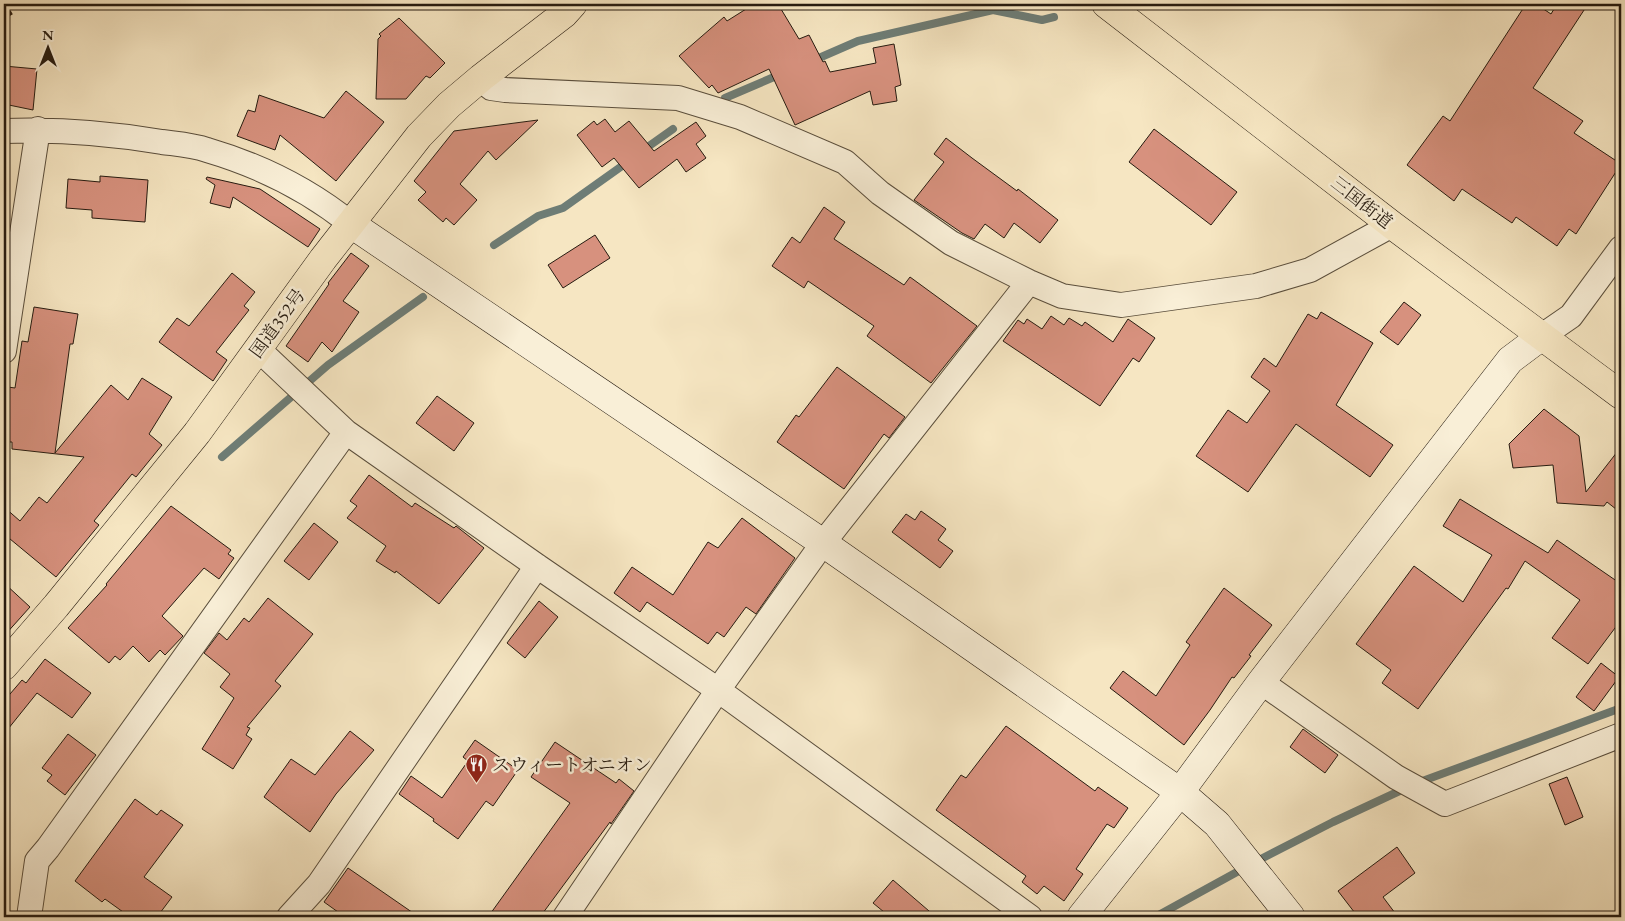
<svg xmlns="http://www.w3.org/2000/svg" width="1625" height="921" font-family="'EB Garamond','Noto Serif JP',serif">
  <rect width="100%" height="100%" fill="#f6e6c2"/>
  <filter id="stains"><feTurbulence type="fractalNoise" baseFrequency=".004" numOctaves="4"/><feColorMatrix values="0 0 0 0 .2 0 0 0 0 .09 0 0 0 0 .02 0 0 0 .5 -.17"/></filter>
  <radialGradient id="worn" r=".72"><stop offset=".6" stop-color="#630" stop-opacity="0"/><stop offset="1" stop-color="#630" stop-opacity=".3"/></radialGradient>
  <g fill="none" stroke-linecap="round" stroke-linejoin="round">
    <path stroke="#6e7d76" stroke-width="8" d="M812,61L858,41L993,10L1042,20L1054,17
      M725,98L781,74
      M642,151L673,129
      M494,245L538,216L563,208L629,161
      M222,457L328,365L423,297
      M1417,783L1621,708
      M1155,917L1257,861L1333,822L1406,788"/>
  </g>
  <path fill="#d7917e" stroke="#261b10" d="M754,4H778L799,39L809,35L823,62L825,61L830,72L876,63L873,48L894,44L901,85L895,87L897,101L873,105L870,91L795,125L769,69L718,93L712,85L709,88L679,56L724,17L727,21Z
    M1526,4H1536L1551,14L1557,4H1588L1533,88L1583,121L1574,133L1621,164L1576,234L1569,229L1557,246L1516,217L1512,223L1462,189L1454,201L1407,165L1443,116L1450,121Z
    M399,18L445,63L430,78L426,76L406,99H376L378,39L381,36L379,34Z
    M4,66L37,69L33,110L4,104Z
    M346,91L384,122L336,181L280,135L275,150L237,136L248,110L255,112L259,95L324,118Z
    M605,119L615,132L629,121L654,151L696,122L706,136L696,144L706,158L686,172L677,159L639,188L614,158L602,167L577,135L594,121L597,125Z
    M538,120L496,160L488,151L460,184L477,200L454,225L446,218L443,222L418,200L426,192L414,181L454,131Z
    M1154,129L1237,192L1211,225L1129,162Z
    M946,138L972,158L1017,191L1018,189L1058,220L1040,243L1014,223L1004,238L985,224L974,239L962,233L914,200L944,162L934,154Z
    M100,176L148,180L145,222L92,218V210L66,208L68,179L100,182Z
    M207,177L260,189L320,229L308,247L233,197L230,208L210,203L215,185L206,179Z
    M824,207L845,222L834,239L904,285L910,277L977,326L931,383L867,336L874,326L808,281L804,288L772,266L792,237L800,243Z
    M595,235L610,258L563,288L548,265Z
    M351,253L369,266L343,301L359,312L332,352L322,342L308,362L286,346L329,284L328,283Z
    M232,273L255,292L244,306L249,310L216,352L227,360L213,381L159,342L177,318L189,326Z
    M1404,302L1421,315L1398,345L1380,332Z
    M34,307L78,314L73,344H70L55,453L111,385L128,400L142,378L172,397L149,434L162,445L136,477L132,474L94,521L99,525L56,577L4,534V507L20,521L39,497L47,503L84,457L12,449V442H4L8,387L15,388L22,341L28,342Z
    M1321,312L1373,343L1336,405L1393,445L1370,477L1296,424L1248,492L1196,456L1228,410L1247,423L1270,391L1251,377L1264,358L1276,367L1308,314L1317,319Z
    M1051,316L1064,325L1069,318L1082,326L1085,322L1113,342L1128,319L1155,338L1139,362L1133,358L1100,406L1003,341L1018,320L1024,324L1027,319L1042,329Z
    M837,367L905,417L889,438L884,434L844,489L777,442L796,415L799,417Z
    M437,396L474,423L454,451L416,423Z
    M1544,409L1579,436L1586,492L1621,447V513L1607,502L1604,506L1557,503L1553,465L1513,468L1509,444Z
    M369,475L412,507L415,503L454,528L456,526L484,548L439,604L396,571L395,573L376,561L386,546L347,518L357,506L350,501Z
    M1460,499L1548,553L1557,540L1621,584V620L1588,664L1552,638L1580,600L1525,561L1508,589L1506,588L1418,709L1382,683L1391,670L1356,644L1414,566L1463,602L1492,555L1443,526Z
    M171,506L231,550L228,554L234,558L219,579L204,568L162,616L183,636L165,655L160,650L149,662L133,646L120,660L115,656L109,663L68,628L107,585L106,584Z
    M921,511L946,529L938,540L953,551L940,568L892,532L906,514L915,520Z
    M742,518L795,558L756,614L746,607L724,637L717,632L708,644L647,602L640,612L614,593L632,567L673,595L708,542L718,548Z
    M314,523L338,542L309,580L284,561Z
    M4,583L30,607L4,636Z
    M1224,588L1272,625L1249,655L1251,656L1234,678L1232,677L1210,710L1184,745L1110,688L1123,671L1156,696L1190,645L1186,642Z
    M268,598L313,634L275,681L281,686L247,727L250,728L246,735L252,739L233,769L202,749L234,698L220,687L230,674L204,653L219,633L227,640L244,618L249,622Z
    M539,601L558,617L525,658L507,643Z
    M45,659L91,693L72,718L37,693L4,734V701L22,680L26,683Z
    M1601,663L1619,677L1594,711L1576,697Z
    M1006,726L1095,791L1098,787L1128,808L1114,828L1107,824L1076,869L1083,874L1064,901L1044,886L1037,894L1022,882L1026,876L936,810L961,775L966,778Z
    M1303,729L1338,755L1325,773L1290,747Z
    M350,731L374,750L336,794L310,832L264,797L291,759L315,775Z
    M68,734L96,755L65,795L47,781L52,775L42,768Z
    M475,740L518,770L493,806L486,801L458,839L433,821L434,819L399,794L411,776L442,798L468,761L463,757Z
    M555,742L616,783L619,779L634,791L611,824L610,822L540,917H488L570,803L531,777Z
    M1567,777L1583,817L1565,825L1549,784Z
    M135,799L157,815L161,810L183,825L144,877L172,897L157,917H130L105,899L102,902L75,881Z
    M1397,847L1415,873L1383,897L1398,917H1358L1338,891Z
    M348,868L419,917H345L324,902Z
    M893,880L936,917H890L873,903Z"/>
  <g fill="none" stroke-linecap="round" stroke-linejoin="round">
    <defs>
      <path id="street" d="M481,78L491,88L505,90L678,98L740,117L845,162L880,193L951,243L1029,282L1062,296L1121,305L1256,286L1310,270L1392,225
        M4,131C57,129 109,133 162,142C177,144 193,145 207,150C258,165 309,190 351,224
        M1542,336L1571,316L1621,248
        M258,349L346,432L537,566L718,690L1030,917
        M4,351L38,129
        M1261,682L1396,777L1445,804L1621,735
        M29,917L37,861L48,848L346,432
        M289,917L319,884L537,566
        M565,917L718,690L823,543L1029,282"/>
      <path id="secondary" d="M351,224L823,543L1180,792L1217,824L1291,917
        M1081,917L1180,792L1261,682L1510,360L1542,336"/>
      <path id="highway" d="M1106,4L1392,225L1621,395
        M4,666L56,606L197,433L323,259L419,136L449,105L481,78L564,14L573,4"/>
    </defs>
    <use href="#street" stroke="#5a4e3c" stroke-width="26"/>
    <use href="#secondary" stroke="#261b10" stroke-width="29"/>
    <use href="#highway" stroke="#261b10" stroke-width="29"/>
    <use href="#street" stroke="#f9efd7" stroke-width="24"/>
    <use href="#secondary" stroke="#f9efd7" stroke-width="28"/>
    <use href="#highway" stroke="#f6e6c2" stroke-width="28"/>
    <path stroke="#261b10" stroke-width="4" stroke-dasharray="9 9" stroke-linecap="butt" d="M4,17L27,4"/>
  </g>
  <defs>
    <symbol id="restaurant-pin" viewBox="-11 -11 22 30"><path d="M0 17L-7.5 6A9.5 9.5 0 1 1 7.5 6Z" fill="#8f2418" stroke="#f9efd7"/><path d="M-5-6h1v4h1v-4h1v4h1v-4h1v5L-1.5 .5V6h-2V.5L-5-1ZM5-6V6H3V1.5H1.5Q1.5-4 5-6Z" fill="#fff"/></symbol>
  </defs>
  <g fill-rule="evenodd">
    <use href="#restaurant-pin" x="464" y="752" width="25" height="34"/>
  </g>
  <g text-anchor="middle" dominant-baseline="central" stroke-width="5" stroke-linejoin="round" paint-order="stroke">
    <g font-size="18" fill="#261b10" stroke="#f9efd7">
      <text transform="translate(1362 202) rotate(38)">三国街道</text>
      <text transform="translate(277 323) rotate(-54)">国道352号</text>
    </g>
    <g font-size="18" fill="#261b10" stroke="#f9efd7" text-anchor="start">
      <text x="492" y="764">スウィートオニオン</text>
    </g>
  </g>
  <rect width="1625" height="921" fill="none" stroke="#f6e6c2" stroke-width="20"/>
  <rect x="5" y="5" width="1615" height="911" fill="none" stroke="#261b10" stroke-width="2.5"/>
  <rect x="10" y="10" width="1605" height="901" fill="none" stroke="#261b10"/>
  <g transform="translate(48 48)" stroke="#f9efd7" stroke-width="4" paint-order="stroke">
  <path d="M0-4L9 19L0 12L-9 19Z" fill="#261b10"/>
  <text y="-8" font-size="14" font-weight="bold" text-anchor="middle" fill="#261b10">N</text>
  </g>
  <rect width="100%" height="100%" filter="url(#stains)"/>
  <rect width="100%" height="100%" fill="url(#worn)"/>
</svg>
